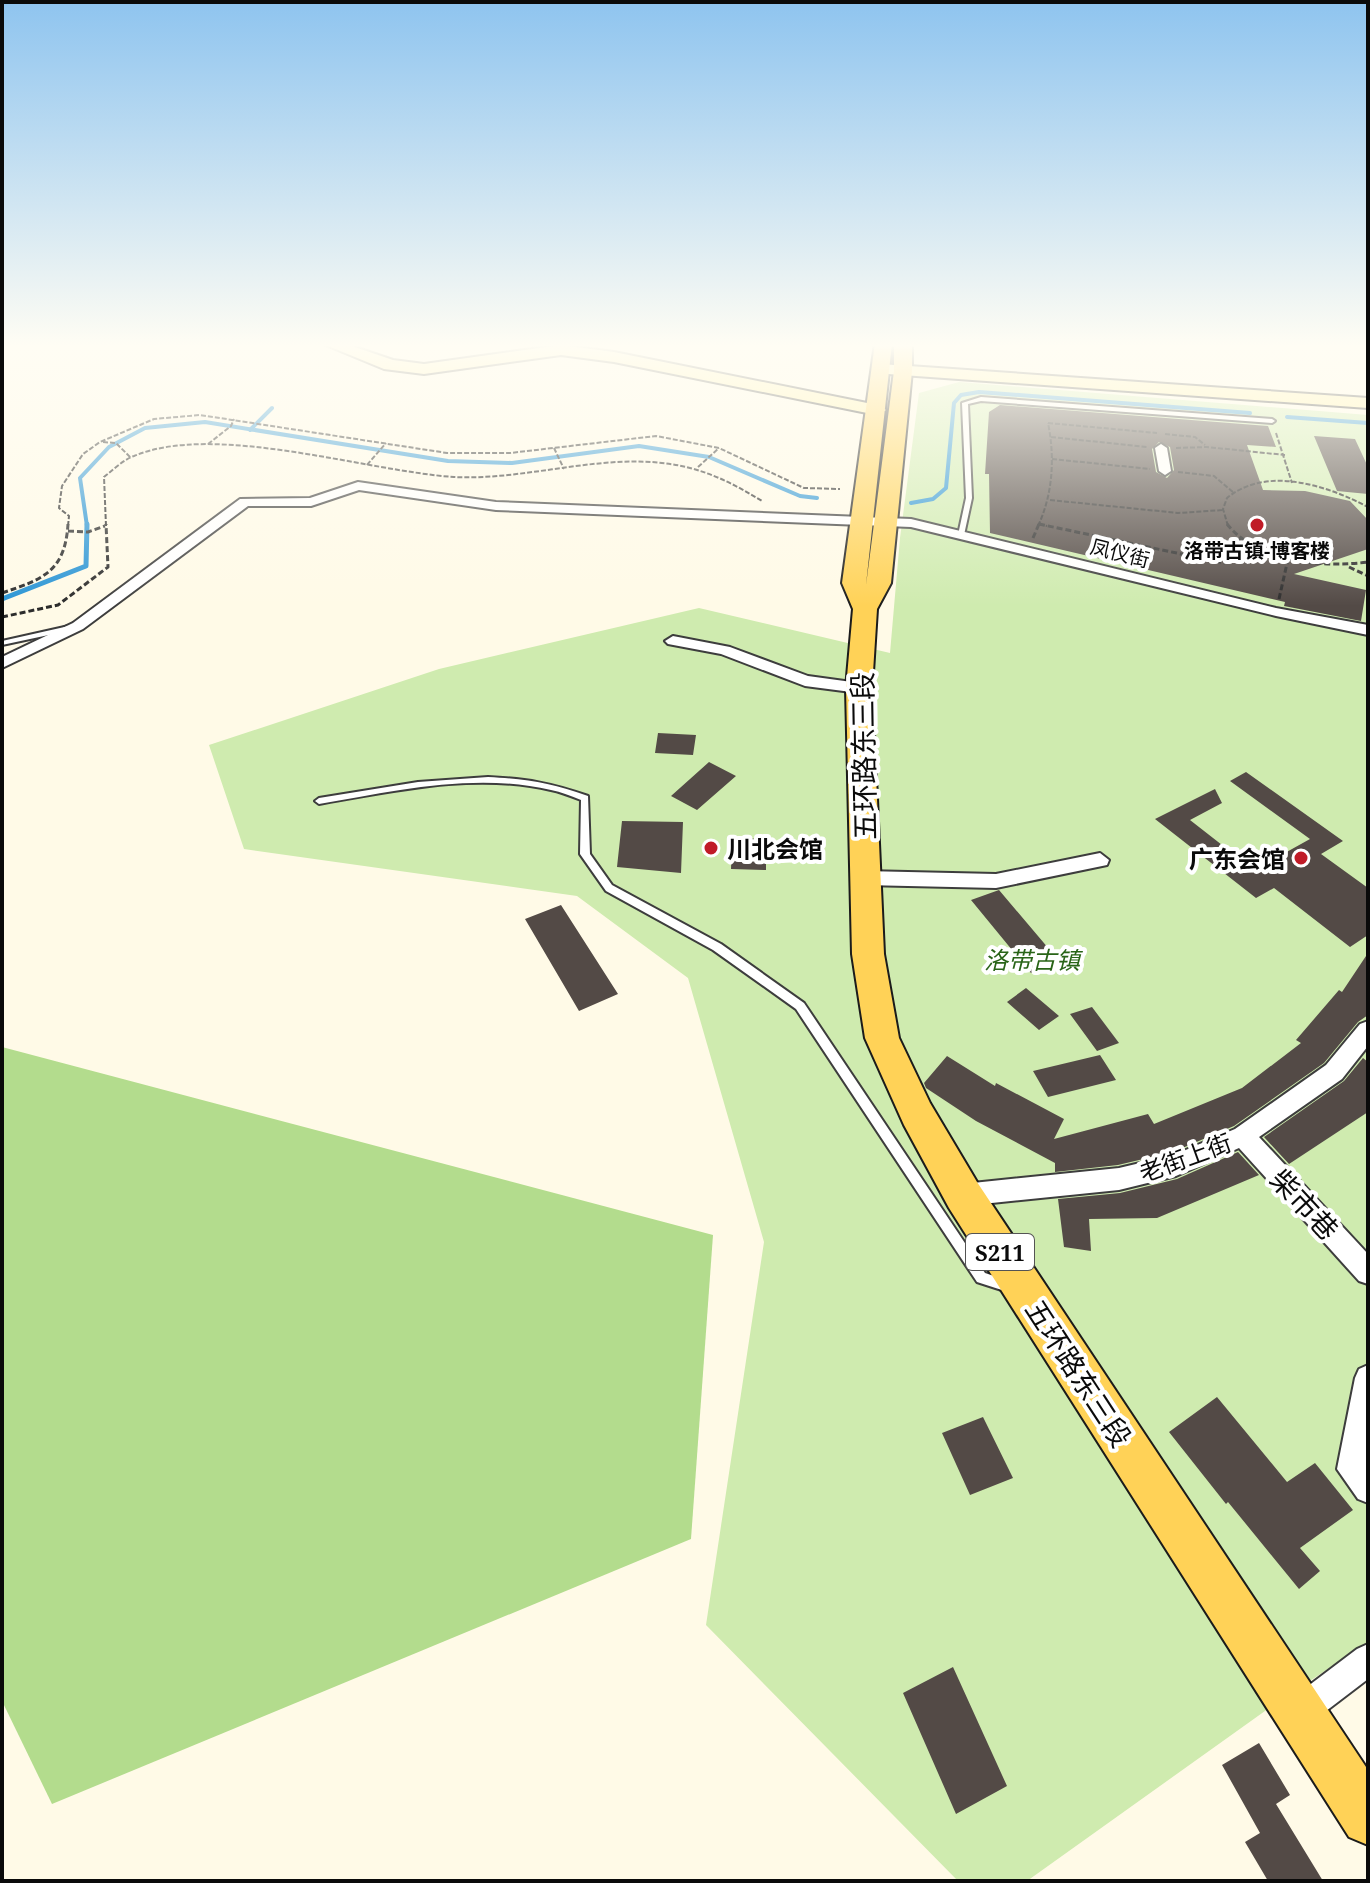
<svg xmlns="http://www.w3.org/2000/svg" width="1370" height="1883" font-family="'Noto Serif','Noto Sans SC',serif">
  <rect width="100%" height="100%" fill="#fffae7"/>
  <path fill="#cfebaf" d="M959,382L1368,415V1642L1265,1711L1027,1881H958L706,1625L764,1242L688,978L577,896L244,849L209,745L439,669L699,608L890,653L900,538L919,393Z"/>
  <path fill="#b3dc8d" d="M2,1047L713,1235L691,1539L52,1804L2,1701Z"/>
  <g fill="none" stroke-linecap="round" stroke-linejoin="round">
    <path stroke="#2b95d5" stroke-width="4" d="M1287,417L1368,423
      M250,430L272,408
      M911,503L933,499L946,488L954,403L961,395L979,392L1250,413
      M87,526L80,478L109,447L145,428L205,422L448,461L512,463L639,446L709,457L800,496L817,498"/>
    <path stroke="#2b95d5" stroke-width="5" d="M2,599L86,566L87,524"/>
  </g>
  <path fill="#534a46" fill-rule="evenodd" d="M1000,405L1268,426L1276,447L1247,445L1263,490L1305,491L1350,501L1368,520V549L1294,574L1366,590L1361,621L1284,606L1285,602L990,533L989,474H985L989,412ZM1159,442L1170,447L1174,470L1167,478L1156,472L1152,449Z
    M1314,436L1355,439L1368,467V494L1337,491Z
    M658,733L696,735L693,755L655,753Z
    M709,762L736,776L697,810L671,796Z
    M1246,772L1343,841L1321,854L1368,888V935L1350,947L1274,888L1256,898L1155,819L1215,789L1222,803L1190,820L1254,870L1310,839L1230,781Z
    M622,821L683,822L681,873L617,867Z
    M732,838L766,839V870L731,869Z
    M999,890L1060,962L1031,973L971,900Z
    M561,905L618,994L579,1011L525,919Z
    M1368,953V1015L1358,1022L1324,1063L1234,1126L1173,1152L1118,1165L1055,1172V1163L976,1121L926,1088L924,1083L947,1056L995,1086L996,1083L1064,1119L1054,1139L1148,1114L1154,1124L1242,1088L1301,1043L1296,1040L1339,990L1342,992Z
    M1026,988L1059,1016L1039,1030L1007,1002Z
    M1092,1007L1119,1043L1097,1051L1070,1014Z
    M1100,1055L1116,1080L1048,1097L1033,1071Z
    M1363,1058L1368,1062V1112L1289,1164L1264,1137L1344,1081Z
    M1238,1152L1259,1175L1157,1218L1089,1219L1091,1251L1064,1247L1058,1199L1120,1193L1177,1179Z
    M1217,1397L1287,1482L1315,1463L1353,1510L1300,1548L1320,1571L1299,1589L1228,1502L1226,1504L1169,1432Z
    M983,1417L1013,1478L970,1495L942,1433Z
    M953,1667L1007,1786L956,1814L903,1693Z
    M1259,1743L1290,1795L1276,1804L1323,1881H1268L1245,1842L1260,1833L1222,1765Z"/>
  <g fill="none" stroke-linecap="round" stroke-linejoin="round">
    <defs>
      <path id="lane" d="M981,397L1272,419L1275,421L1272,423L981,401L968,404L972,498L964,535L961,537L958,535L966,498L962,403Z
        M69,626L73,628L72,630L2,645V641Z
        M488,777C527,779 551,783 588,796L590,854L612,885L721,944L804,1003L985,1273L1012,1282L1014,1286L1012,1290L1008,1292L977,1282L796,1009L713,950L606,891L580,854L581,800C571,796 561,792 551,790C475,772 394,791 319,804L315,801L319,798L418,782Z"/>
      <path id="street" d="M1161,444L1167,448L1171,471L1165,475L1159,471L1155,448Z
        M358,482L496,502L911,519L1276,608L1368,625V635L1276,616L911,527L496,510L359,490L311,506H248L83,629L2,668V657L73,623L240,499L310,498Z
        M673,636L730,647L808,676L859,683L867,688L859,693L805,686L721,654L668,644L665,641Z
        M1100,853L1109,860L1107,865L996,888L864,885L854,878L864,871L996,874Z
        M1368,1021V1046L1342,1079L1259,1137L1368,1254V1284L1359,1281L1239,1148L1176,1176L1119,1190L963,1206L955,1203L951,1195L955,1187L963,1184L1119,1168L1174,1155L1235,1129L1326,1065L1360,1024Z
        M1368,1365V1503L1358,1499L1337,1469L1355,1378L1359,1369Z
        M1368,1644V1679L1309,1724L1298,1729L1287,1724L1282,1713L1287,1702L1357,1649Z"/>
      <path id="secondary" d="M321,343H343L393,360L424,364L561,345L614,352L877,405L886,410L877,415L614,362L561,355L424,374L384,369Z
        M880,364L1368,398V408L874,373L872,369L874,365Z"/>
      <path id="primary" d="M875,343H892L866,585L894,371V343H912V371L891,583L877,609L872,688L884,954L899,1038L930,1103L977,1182L1368,1770V1845L1349,1837L949,1208L904,1125L865,1038L852,954L846,688L853,609L842,583Z"/>
    </defs>
    <use href="#lane" stroke="#3d3d3d" stroke-width="4"/>
    <use href="#street" stroke="#3d3d3d" stroke-width="4"/>
    <use href="#secondary" stroke="#2c2c2c" stroke-width="4"/>
    <use href="#primary" stroke="#1b1b1b" stroke-width="4"/>
    <path stroke="#2c2c2c" stroke-width="2" stroke-dasharray="5 2" stroke-linecap="butt" d="M1048,423L1157,433
      M1276,433L1292,483
      M1165,434L1195,437L1205,445
      M1051,437L1147,447
      M103,442L116,443L131,458
      M208,444L231,426L234,419
      M554,448L564,469
      M1176,448L1207,447L1285,455
      M1052,459L1150,469
      M367,465L386,443
      M698,467L719,448
      M1178,472L1214,476L1234,493
      M1050,500L1178,513L1223,510
      M1039,524L1047,526
      M68,526L69,516L59,508L62,486L83,454L100,442L154,419L200,415L447,453H510L656,436L719,448L804,488L840,489
      M106,526L104,477C113,470 123,460 134,456C215,422 365,471 454,477C532,481 613,448 690,468C717,475 739,487 762,501
      M1038,526C1053,494 1055,457 1048,423
      M1228,526L1223,509L1227,498C1267,465 1328,486 1368,507"/>
    <path stroke="#2c2c2c" stroke-width="3" stroke-dasharray="6 3" stroke-linecap="butt" d="M1039,524L1224,563L1241,537
      M1227,524C1257,562 1323,568 1368,562
      M68,531L88,532L105,526
      M1033,538L1039,524
      M1349,567L1368,576
      M2,593C43,579 65,572 68,524
      M1279,599L1288,559
      M2,617L58,605L108,567L106,524"/>
    <use href="#lane" fill="#fff" fill-rule="evenodd"/>
    <use href="#street" fill="#fff" fill-rule="evenodd"/>
    <use href="#secondary" fill="#fff2a2" fill-rule="evenodd"/>
    <use href="#primary" fill="#ffd257" fill-rule="evenodd"/>
  </g>
  <linearGradient id="sky" x2="0" y2="1"><stop stop-color="#8ec4ef"/><stop offset="0.57" stop-color="#fffdf4"/><stop offset="1" stop-color="#fffdf4" stop-opacity="0"/></linearGradient>
  <rect width="1370" height="606" fill="url(#sky)"/>
  <g fill="#c01b27" stroke="#fff" stroke-width="3">
    <circle cx="1257" cy="525" r="8"/>
    <circle cx="711" cy="848" r="8"/>
    <circle cx="1301" cy="858" r="8"/>
  </g>
  <g text-anchor="middle" dominant-baseline="central" stroke-width="8" stroke-linejoin="round" paint-order="stroke">
    <g font-size="20" font-weight="bold" fill="#0a0a0a" stroke="#fff">
      <text x="1257" y="550">洛带古镇-博客楼</text>
    </g>
    <g font-size="20" fill="#0a0a0a" stroke="#fff">
      <text transform="translate(1120 553) rotate(14)">凤仪街</text>
    </g>
    <rect fill="#fff" stroke="#545454" stroke-width="2" x="966" y="1234" width="68" height="36" rx="6"/>
    <g font-size="22" font-weight="bold" fill="#0a0a0a">
      <text x="1000" y="1252">S211</text>
    </g>
    <g font-size="24" font-weight="bold" fill="#0a0a0a" stroke="#fff" text-anchor="start">
      <text x="727" y="848">川北会馆</text>
      <text x="1285" y="858" text-anchor="end">广东会馆</text>
    </g>
    <g font-size="24" font-style="italic" fill="#296418" stroke="#fff">
      <text x="1032" y="959">洛带古镇</text>
    </g>
    <g font-size="24" fill="#0a0a0a" stroke="#fff">
      <text transform="translate(1185 1157) rotate(-20)">老街上街</text>
    </g>
    <g font-size="28" fill="#0a0a0a" stroke="#fff">
      <text transform="translate(863 756) rotate(-91)">五环路东三段</text>
      <text transform="translate(1305 1204) rotate(47)">柴市巷</text>
      <text transform="translate(1079 1373) rotate(57)">五环路东三段</text>
    </g>
  </g>
  <rect width="1370" height="1883" fill="none" stroke="#0a0a0a" stroke-width="8"/>
</svg>
